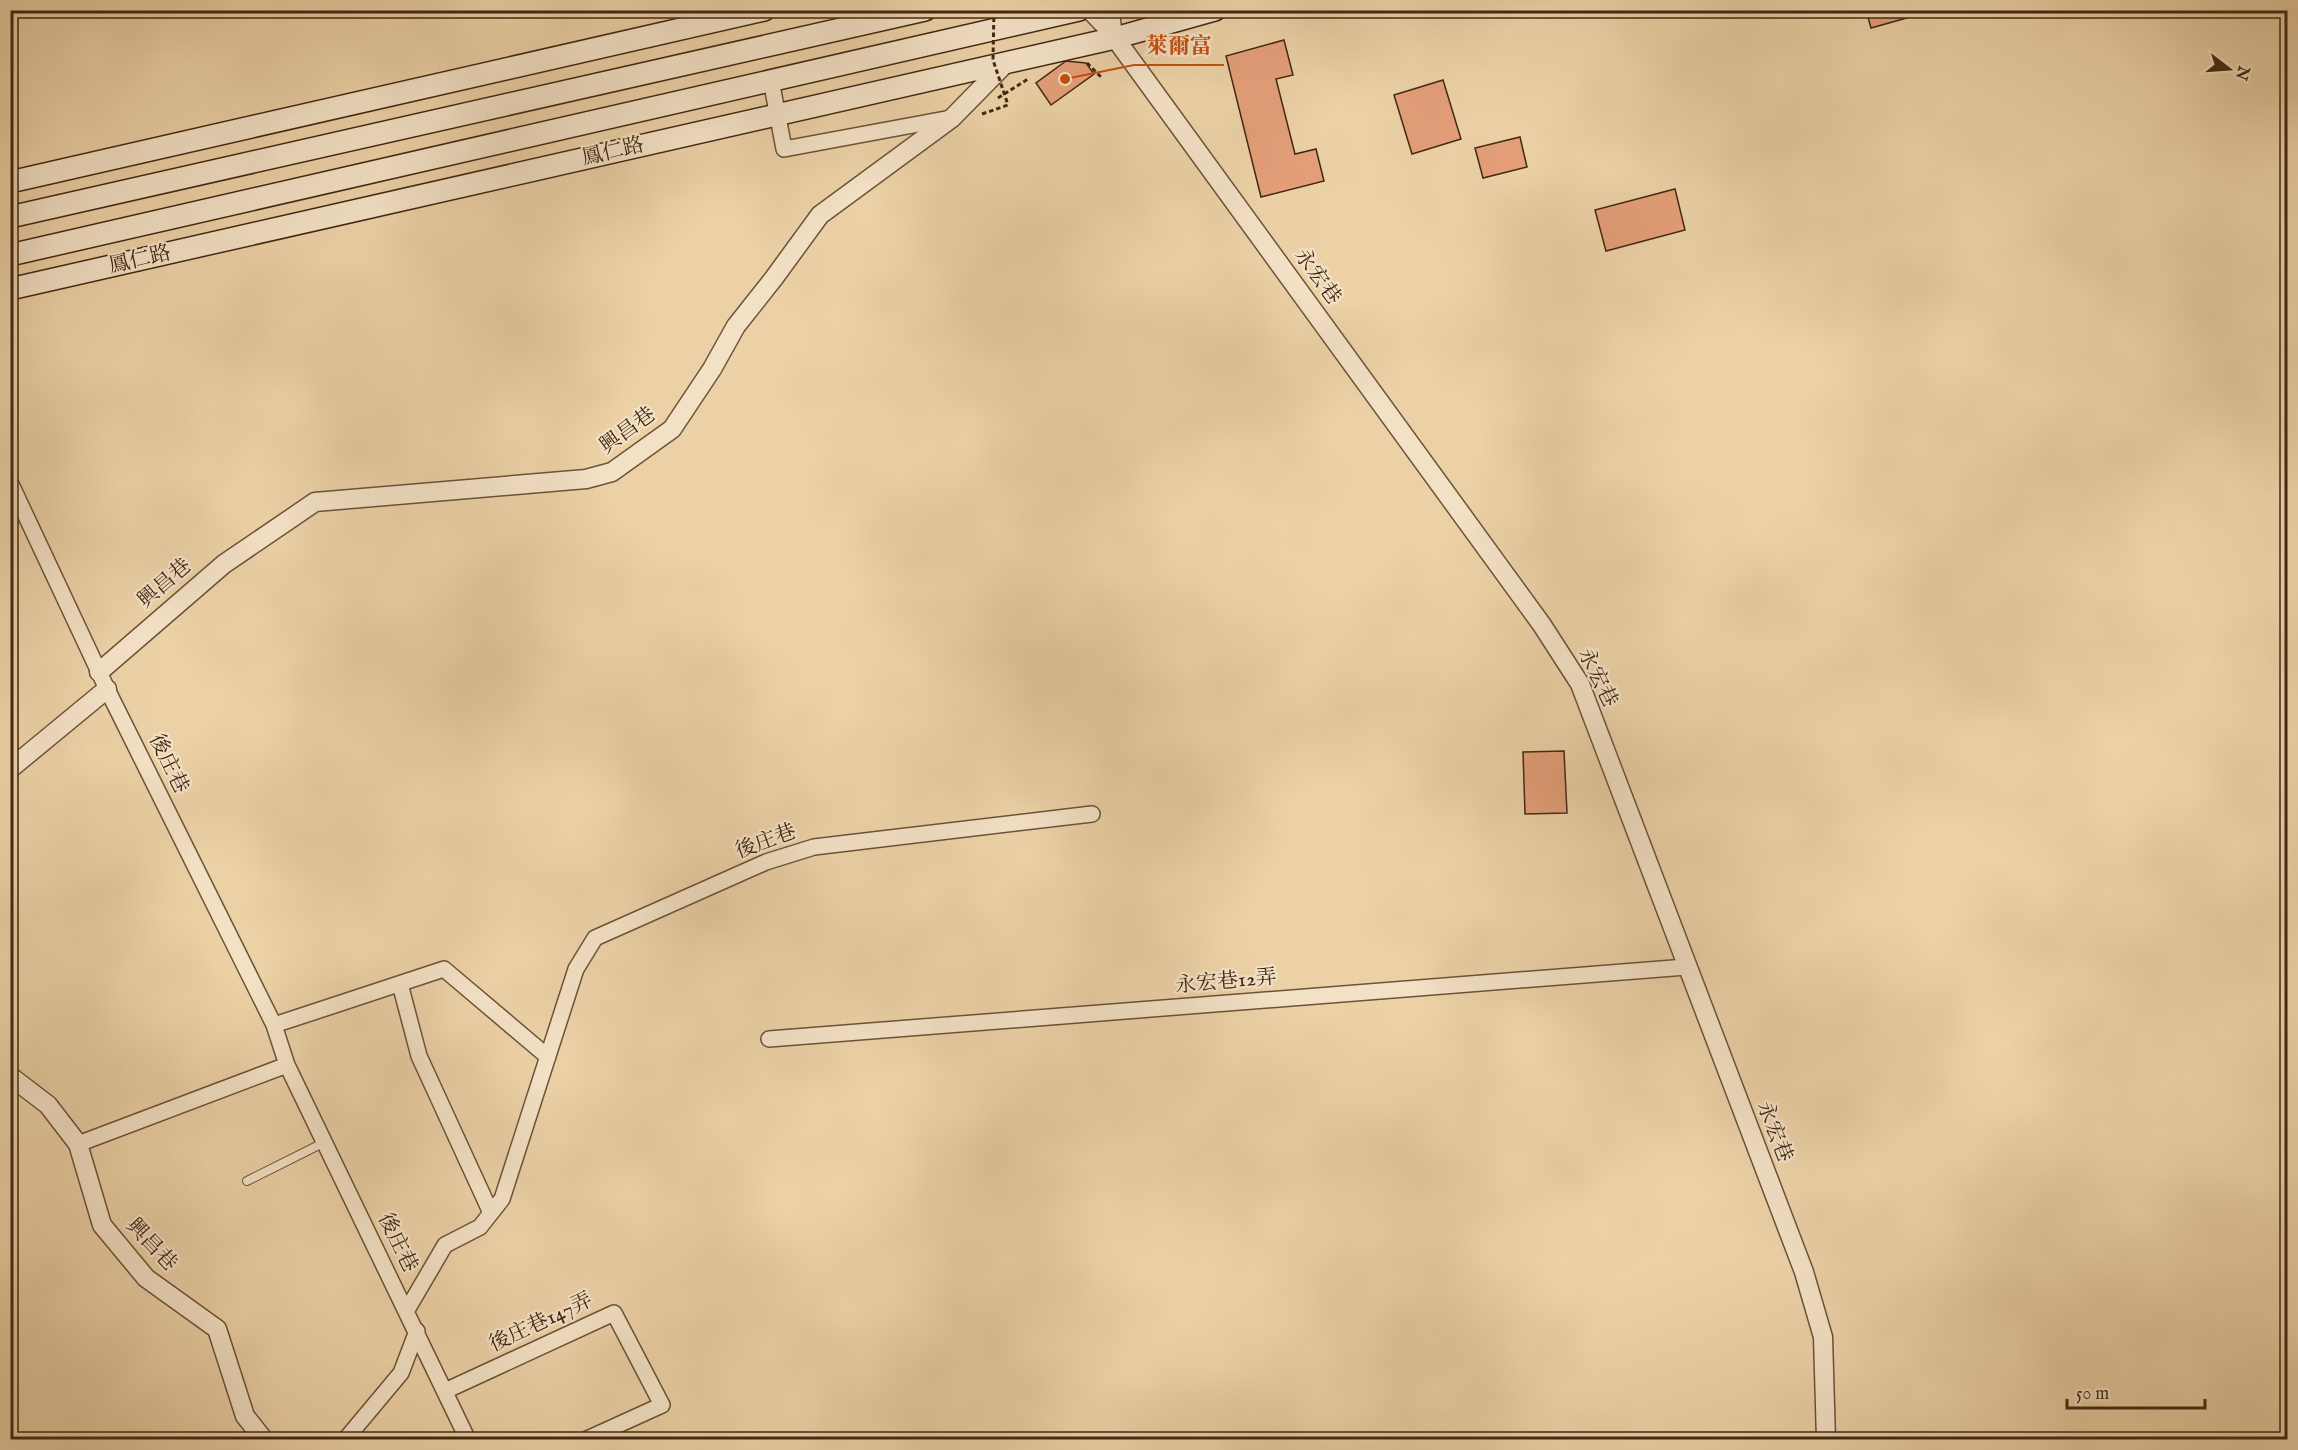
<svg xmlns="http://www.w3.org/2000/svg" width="2298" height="1450" font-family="'IM FELL English','Noto Serif TC',serif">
  <rect width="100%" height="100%" fill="#ecd1a7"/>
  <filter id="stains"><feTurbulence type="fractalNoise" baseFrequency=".00333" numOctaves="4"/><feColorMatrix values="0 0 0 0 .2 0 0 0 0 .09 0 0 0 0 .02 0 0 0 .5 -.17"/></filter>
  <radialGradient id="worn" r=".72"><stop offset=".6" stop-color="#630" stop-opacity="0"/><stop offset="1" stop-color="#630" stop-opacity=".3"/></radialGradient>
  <path fill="#e49f79" stroke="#422813" stroke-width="1.5" d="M1866,10H1935L1871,28Z
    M1284,40L1293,75L1276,79L1295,154L1316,149L1324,181L1261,197L1226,56Z
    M1066,61L1086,63L1094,74L1051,105L1036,83Z
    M1443,80L1461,139L1412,154L1394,95Z
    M1520,137L1527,167L1483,178L1475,148Z
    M1675,189L1685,230L1606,251L1595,210Z
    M1564,751L1567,813L1525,814L1523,752Z"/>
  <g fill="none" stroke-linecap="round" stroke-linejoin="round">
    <defs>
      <path id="service" d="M247,1181L325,1142"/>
      <path id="minor" d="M1088,10L1115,38
        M1111,10L1115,38
        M771,80L784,149L951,118
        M10,482L107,689L274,1025L287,1065L468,1440
        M400,984L419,1056L491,1213
        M274,1025L444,969L548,1057
        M769,1039L1686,967
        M78,1144L287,1065
        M407,1310L445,1245L480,1227L502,1199L576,969L595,938L766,862L814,847L1092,814
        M445,1391L614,1313L662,1405L585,1440
        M345,1440L401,1373L417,1331"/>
      <path id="tertiary" d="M1115,38L1542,625L1580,684L1804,1272L1823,1337L1826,1440
        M99,672L224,564L315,502L586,479L612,472L672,429L712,369L736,326L774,278L820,215L952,118L1007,62
        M10,769L107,689
        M10,1076L48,1105L78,1144L102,1225L146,1278L217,1329L245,1416L264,1440"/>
      <path id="secondary" d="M10,182L764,10
        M10,217L925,10
        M10,255L1079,10
        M10,289L1115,38L1215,10"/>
    </defs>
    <use href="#service" stroke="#6c5238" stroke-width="10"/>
    <use href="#minor" stroke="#6c5238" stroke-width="18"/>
    <use href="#tertiary" stroke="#6c5238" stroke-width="21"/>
    <use href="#secondary" stroke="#422813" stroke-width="24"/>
    <path stroke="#422813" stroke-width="3" stroke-dasharray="4.5 3" stroke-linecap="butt" d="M1087,63L1101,77
      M998,98L1028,79
      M982,114L1008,105"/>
    <use href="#service" stroke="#f3e1c6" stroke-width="8"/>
    <use href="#minor" stroke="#f3e1c6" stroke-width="15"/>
    <use href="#tertiary" stroke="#f3e1c6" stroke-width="18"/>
    <use href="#secondary" stroke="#f3e1c6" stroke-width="21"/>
    <path stroke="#422813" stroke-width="3" stroke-dasharray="4.5 3" stroke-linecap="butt" d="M994,10L993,60L1008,105"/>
  </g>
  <g text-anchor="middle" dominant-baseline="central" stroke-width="4.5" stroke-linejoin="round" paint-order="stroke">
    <g font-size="21" fill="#422813" stroke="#f3e1c6">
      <text transform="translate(613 152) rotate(-13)">鳳仁路</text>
      <text transform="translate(140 260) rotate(-13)">鳳仁路</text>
      <text transform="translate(1317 277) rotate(54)">永宏巷</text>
      <text transform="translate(628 431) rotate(-36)">興昌巷</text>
      <text transform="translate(165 584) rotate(-41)">興昌巷</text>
      <text transform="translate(1597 678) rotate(64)">永宏巷</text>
      <text transform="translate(168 764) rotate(64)">後庄巷</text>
      <text transform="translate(766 842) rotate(-20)">後庄巷</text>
      <text transform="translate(1226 982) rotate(-5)">永宏巷12弄</text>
      <text transform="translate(1774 1132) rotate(69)">永宏巷</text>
      <text transform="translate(397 1243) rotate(64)">後庄巷</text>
      <text transform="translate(151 1245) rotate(47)">興昌巷</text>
      <text transform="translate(541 1323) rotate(-25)">後庄巷147弄</text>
    </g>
  </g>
  <path fill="none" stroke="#c74f0d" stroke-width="2" d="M1065 79L1134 65H1224"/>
  <circle fill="#c74f0d" stroke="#f3e1c6" stroke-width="2" cx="1065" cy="79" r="6"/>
  <g font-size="22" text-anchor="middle" font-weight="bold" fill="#c74f0d" stroke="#f3e1c6" stroke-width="4.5" stroke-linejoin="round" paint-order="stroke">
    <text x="1179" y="53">萊爾富</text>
  </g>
  <rect width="2298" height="1450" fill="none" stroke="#ecd1a7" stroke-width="36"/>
  <rect x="12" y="12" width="2274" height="1426" fill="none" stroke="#422813" stroke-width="3"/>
  <rect x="18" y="18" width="2262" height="1414" fill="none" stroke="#422813" stroke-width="1.5"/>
  <g transform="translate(2229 69) rotate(107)" stroke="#f3e1c6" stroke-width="4.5" paint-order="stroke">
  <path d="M0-4.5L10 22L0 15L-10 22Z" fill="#422813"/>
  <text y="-9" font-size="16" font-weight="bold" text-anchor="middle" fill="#422813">N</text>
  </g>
  <path d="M2067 1399v9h138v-9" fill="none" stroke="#422813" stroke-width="3"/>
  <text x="2076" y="1399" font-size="18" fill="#422813" stroke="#f3e1c6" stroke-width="4.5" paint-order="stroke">50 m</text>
  <rect width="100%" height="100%" filter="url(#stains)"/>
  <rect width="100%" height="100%" fill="url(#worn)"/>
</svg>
